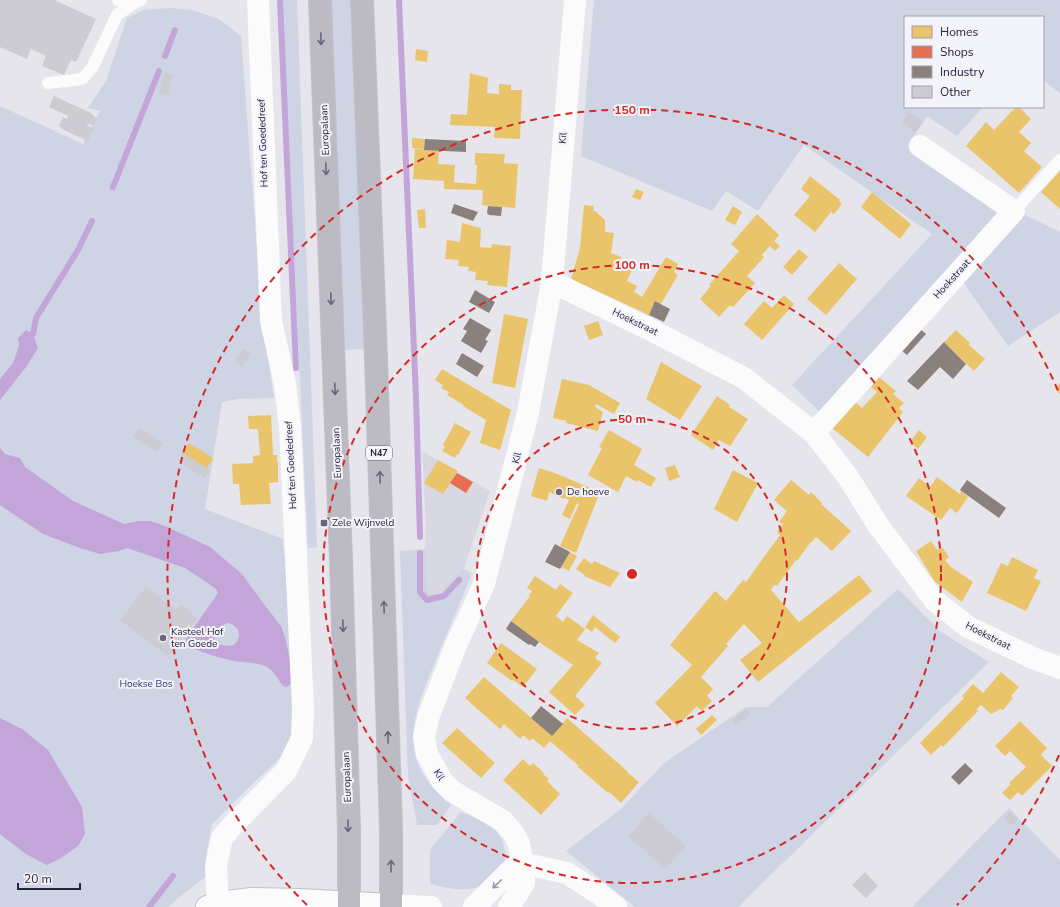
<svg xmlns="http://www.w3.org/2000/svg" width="1060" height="907" font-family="'Nunito Sans',sans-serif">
  <rect width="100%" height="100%" fill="#e5e5eb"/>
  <path fill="#d8d8e3" d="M422,451L490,491L464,569L455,575L439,594H428L425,549L426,526Z"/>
  <path fill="#ced4e4" d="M282,0H297L317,547L308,548Z
    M331,0H351L364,349L345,350Z
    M594,0H1060V93L1043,80V17H905V107H983L957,136L927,116L907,147L999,210L822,414L792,385L932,234L804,145L758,211L726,191L712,211L581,156Z
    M170,8L192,10L219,19L241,36L262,317L274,398L238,399L222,402L205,509L283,539L295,686L291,748L246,790L212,824L207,849L205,877L181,896L168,907H0V106L83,144L100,111L88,108L106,81L127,18L143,10Z
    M1019,212L1060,232V312L1008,346L961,279Z
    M425,549L428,594H439L455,575L464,569L472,573C461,600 450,627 438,655C414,713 392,758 451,805L437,825H417L408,776L400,551Z
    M898,589L941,632L989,662L738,907H635L566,851L621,809L663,764L746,707H767Z
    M1009,808L1060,860V907H912Z
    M461,812C472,817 487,822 496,831C503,838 508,855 503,865C501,869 495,873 492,876C489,879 485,884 481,886C465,892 445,889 430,883V850Z"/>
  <path fill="#c3a5da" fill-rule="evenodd" d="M26,330L33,334L38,348L26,367L0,400V379L13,363L19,346L18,338Z
    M0,448L5,454L20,458L25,467L73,501L124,524L139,521H150L165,526L210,547L242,574L263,603L281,626L285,637L290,660L291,683L287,687L283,686C279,681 276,674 270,669C261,662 245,663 234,661C221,658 198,652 187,645L186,639L218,593L216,589L206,582L185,568L127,548L119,551L100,554L80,548L43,534L0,505ZM228,623C240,626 243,637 234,645C208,650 209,627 228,623Z
    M0,718L22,729L48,750L82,807L85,834L78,846L61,858L47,865L26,854L0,834Z"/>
  <path fill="#e9c46a" d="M416,49L428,51L427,62L415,60Z
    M470,73L488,78L487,93L499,94V84L511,85V90H522L520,139L494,138L495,127L450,125L451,114L467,115Z
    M1016,107H1019L1031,119L1019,132L1031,143L1024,151L1042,167L1019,193L966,146L986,122L994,130Z
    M412,138L425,139L424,149L412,148Z
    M415,149L439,150L438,164L455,165L454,182H449L476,184L477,165H475V153L505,154L504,163L518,164L515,208L482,205L483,190L444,189V181L413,179Z
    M1060,171V209L1041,192Z
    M810,176L840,200L839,202L842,204L834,214L831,212L815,232L794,215L810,196L801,189Z
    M636,189L644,192L640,200L632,197Z
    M872,192L911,224L900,239L861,207Z
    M584,205L594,206L593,211H595L605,220V232L614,233L611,253L621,257L619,264L632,270L627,281L637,286L634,292L642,297L666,257L678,264L674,272L678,275L661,304L655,301L649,315L571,279L580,248Z
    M733,206L742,212L735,225L725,220Z
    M425,209L426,228H419L417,210Z
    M757,214L779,235L774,241L780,246L775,251L770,246L762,255L764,257L747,276L755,283L733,307L730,305L719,317L700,299L711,286L709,285L739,251L731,244Z
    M462,223L481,228L480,247L491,248L492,244L511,246L507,287L487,285L488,281L475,280L476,272L468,271L469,267L458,266L459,260L445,259L447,240L460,242Z
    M799,249L808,257L792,275L783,267Z
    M839,263L857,279L826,315L807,299Z
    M784,295L794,304L762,340L744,324L764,301L772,308Z
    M504,314L528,319L515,388L492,383Z
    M598,321L603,335L589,340L584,326Z
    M956,330L970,343L969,345L985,359L974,371L944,342Z
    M661,362L702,386L680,420L646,399Z
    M442,369L511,410L500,450L480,443L486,420L463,406L464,405L447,395L449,392L441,388L443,385L435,380Z
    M879,377L896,391L893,394L904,403L899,408L903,412L868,457L832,428L854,401L862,408L877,392L871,387Z
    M562,379L589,385L620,403L614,414L596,404L595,407L603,412L598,431L566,423V421L553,418Z
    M1060,383V394L1055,388Z
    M717,396L730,405L729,407L748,419L730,446L719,440L713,450L691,435Z
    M271,415L273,455H277V462H278V482L269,483L271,504L241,505L239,484H233L232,464L253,463V456L260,455L258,429H249L248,416Z
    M455,423L471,432L458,455L457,454L455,458L442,451L445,447L443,445Z
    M609,430L642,449L634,465L656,478L651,487L638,480L637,482L626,476L618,492L588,475L602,448L599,447Z
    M919,430L927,437L918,449L910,442Z
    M189,443L213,458L207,468L182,453Z
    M438,460L458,471L443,494L424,483Z
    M675,465L680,477L669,481L665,468Z
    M539,468L555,473L600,492L576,553L560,546L579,504L577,503L570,519L562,515L569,500L565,498L564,499L549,492L547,501L531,496Z
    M733,470L758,483L737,522L714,509Z
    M937,477L960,494L961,491L968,497L957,513L950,508L941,520L906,496L919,478L930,487Z
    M791,480L809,495L811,492L822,503L821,504L851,531L832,551L816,537L811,543H810L797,561L796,560L777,586L774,585L771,590L799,622L859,575L872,591L758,682L740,660L762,643L744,624L726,644L728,646L701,677L713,689L707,696L712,701L702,711L697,706L677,726L655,703L692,665L670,645L715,591L726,601L743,580L746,582L759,564L780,535L777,532L783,524L779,522L787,511L774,500Z
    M931,541L937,550L942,547L949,557L945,560L951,567L973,582L962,602L934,581L916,551Z
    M570,552L577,556L569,571L561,567Z
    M1012,557L1038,570L1034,578L1041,581L1026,611L987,593L1001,563L1008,566Z
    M584,558L592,564L594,561L620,573L610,587L584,576L585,575L576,569Z
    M535,576L556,590L560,584L573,593L556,616L563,622L567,616L585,629L577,640L599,653L595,658L602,663L575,696L585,705L575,715L549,692L573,665L539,642L511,621L530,596L529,595L532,591L527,588Z
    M593,615L620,637L615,643L595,627L592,632L585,627Z
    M501,643L537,669L523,687L513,680L512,681L487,663Z
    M1001,672L1019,687L1011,696L1013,698L1003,710L1000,709L991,714L981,705L976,710L978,711L943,747L941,745L931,755L920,743L964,698L962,696L973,684L983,693Z
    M484,677L552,736L567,718L627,771V772L639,782L621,803L609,792L608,793L578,767L579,766L550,741L544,748L532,738L530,741L523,735L520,739L504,724L500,729L465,698Z
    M712,715L717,720L701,735L696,729Z
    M1020,721L1047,748L1041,755L1052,766L1022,796L1018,792L1010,800L1002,793L1011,784L1009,783L1026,767L1010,751L1005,756L995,746Z
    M457,728L495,763L481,778L442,743Z
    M523,759L530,766L533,763L544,773L543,774L549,779L547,781L560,794L541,815L503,780Z"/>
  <path fill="#e76f51" d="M457,473L473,482L466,493L450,483Z"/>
  <path fill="#8a817c" d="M425,139L466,141V152L424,150Z
    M454,204L478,212L473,221L451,213Z
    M488,206L502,207L501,216L489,215L487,213Z
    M475,290L495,302L489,313L469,302Z
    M655,301L670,309L664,322L649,315Z
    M470,318L491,330L485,340L488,341L481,353L461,341L467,331L463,329Z
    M919,328L926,334L907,355L900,349Z
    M944,342L966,364L953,379L940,367L918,390L907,381Z
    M462,353L484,366L477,377L456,364Z
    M967,480L1006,508L999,518L960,490Z
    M555,544L570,552L560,569L545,562Z
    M511,621L539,642L535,647L530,644L529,645L506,629Z
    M541,706L563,724L552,736L531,718Z
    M965,763L973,771L959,785L951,777Z"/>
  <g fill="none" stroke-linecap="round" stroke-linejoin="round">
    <path stroke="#c3a5da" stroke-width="6" d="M280,0L296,368
      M399,0L416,397L420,537
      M165,56L175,30
      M113,187L159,71
      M33,334L36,318L78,250L92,221
      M420,553V592L427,600L444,596L459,580
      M149,907L173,876"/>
  </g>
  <path fill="#cdccd2" d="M0,0H54L96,19L76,62L71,60L64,75L42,66L46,56L31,49L27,59L0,47Z
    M165,72L173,75L168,95L159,93Z
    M54,96L91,113L97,119L94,125L88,124L87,126L93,128L88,141L62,129V128L59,126L63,117L67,119L68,116L49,107Z
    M909,112L923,122L915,132L902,123Z
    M243,348L251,354L242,367L234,361Z
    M139,428L163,443L158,452L133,436Z
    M183,453L210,470L205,478L178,461Z
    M146,587L176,610L181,604L197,619L168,656L120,620Z
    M746,709L751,714L736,725L732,720Z
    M1010,812L1018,819L1011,826L1004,818Z
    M649,813L686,846L665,869L628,836Z
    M865,872L878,886L866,898L852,885Z"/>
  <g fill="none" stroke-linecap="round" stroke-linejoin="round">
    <defs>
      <path id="secondary" d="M207,907L218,903L252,899L299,900L391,905"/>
      <path id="highway" d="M320,0L341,559L349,830V907
        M362,0L376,358L391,830V907"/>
    </defs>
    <use href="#secondary" stroke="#c2c1cb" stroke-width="24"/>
    <use href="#highway" stroke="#c2c1ca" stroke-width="24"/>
    <path stroke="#fbfbfc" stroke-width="12" d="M118,0L134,3
      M48,83L82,79L92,68L117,15L134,3L141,0
      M1014,211L1060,160"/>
    <path stroke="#fbfbfc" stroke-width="22" d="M552,282L647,328L744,378L814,433L848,477L878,525L935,601L968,627L1033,658L1060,668
      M814,433L1014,211L920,146
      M521,863L567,873L601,895L616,907
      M391,905L431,907
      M222,907L218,903L216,866L222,838L232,826L286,771L302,738L303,708L290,427L285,384L271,321L258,0
      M474,907L509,872L521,863
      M509,907L524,883V873L521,863V854L519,844L514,834L503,821L452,791L442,781L427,754L424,737L429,715L456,645L484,584L528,413L552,282L575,0"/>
    <use href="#secondary" stroke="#fbfbfc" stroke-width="22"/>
    <use href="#highway" stroke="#bcbac3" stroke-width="22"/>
  </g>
  <defs><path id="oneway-shaft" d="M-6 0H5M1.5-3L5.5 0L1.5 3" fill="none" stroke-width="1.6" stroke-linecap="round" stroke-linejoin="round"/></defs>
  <g stroke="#6a667a">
    <use href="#oneway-shaft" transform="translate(321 39) rotate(88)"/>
    <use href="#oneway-shaft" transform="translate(326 169) rotate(88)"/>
    <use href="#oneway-shaft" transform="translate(331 299) rotate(88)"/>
    <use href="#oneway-shaft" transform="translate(335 389) rotate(88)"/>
    <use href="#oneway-shaft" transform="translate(380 477) rotate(-92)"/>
    <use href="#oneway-shaft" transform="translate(384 607) rotate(-92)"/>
    <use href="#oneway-shaft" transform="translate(343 626) rotate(88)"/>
    <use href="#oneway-shaft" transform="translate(388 737) rotate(-92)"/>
    <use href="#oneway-shaft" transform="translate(348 826) rotate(89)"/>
    <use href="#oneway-shaft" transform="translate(391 866) rotate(-90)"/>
  </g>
  <use stroke="#9c99a7" href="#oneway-shaft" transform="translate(497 884) rotate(136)"/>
  <g fill="none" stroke="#d62828" stroke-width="2" stroke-dasharray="7 5">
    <circle cx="632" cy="574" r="155"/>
    <circle cx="632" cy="574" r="309"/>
    <path d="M1059 755A464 464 0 0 1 957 905M307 905A464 464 0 1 1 1059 393"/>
  </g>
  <g fill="#6a667b" stroke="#f3f4f9" stroke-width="1.5">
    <circle cx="559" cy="492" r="4"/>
    <rect x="320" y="519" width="8" height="8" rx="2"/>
    <circle cx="163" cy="638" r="4"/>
  </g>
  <g text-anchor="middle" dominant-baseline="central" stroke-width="4" stroke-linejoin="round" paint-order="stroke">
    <rect fill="#f3f4f9" stroke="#646177" stroke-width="1" x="366" y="446" width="26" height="14" rx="3"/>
    <g font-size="9" font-weight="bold" fill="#27223f">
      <text x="379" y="453">N47</text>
    </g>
    <g font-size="10" fill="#27223f" stroke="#f3f4f9">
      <text transform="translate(325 130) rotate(-92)">Europalaan</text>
      <text transform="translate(563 138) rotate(-85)">Kil</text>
      <text transform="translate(263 143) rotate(-92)">Hof ten Goededreef</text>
      <text transform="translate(952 279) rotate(-48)">Hoekstraat</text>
      <text transform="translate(635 322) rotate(26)">Hoekstraat</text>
      <text transform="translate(337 453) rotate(-92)">Europalaan</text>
      <text transform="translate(517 458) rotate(-75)">Kil</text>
      <text transform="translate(291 465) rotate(-93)">Hof ten Goededreef</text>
      <text transform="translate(988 636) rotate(27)">Hoekstraat</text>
      <text transform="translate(439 775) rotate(56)">Kil</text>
      <text transform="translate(347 777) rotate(-92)">Europalaan</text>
    </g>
    <g font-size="10" fill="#27223f" stroke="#f3f4f9" text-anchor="start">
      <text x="567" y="492">De hoeve</text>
      <text x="332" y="523">Zele Wijnveld</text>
      <text x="171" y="632">Kasteel Hof<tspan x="171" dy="12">ten Goede</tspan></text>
    </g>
    <g font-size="10" fill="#2b3976" stroke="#f3f4f9">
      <text x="146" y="684">Hoekse Bos</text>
    </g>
  </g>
  <circle cx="632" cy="574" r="6" fill="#d62828" stroke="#f3f4f9" stroke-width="2"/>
  <g font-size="12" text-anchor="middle" font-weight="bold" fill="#d62828" stroke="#f3f4f9" stroke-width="4" stroke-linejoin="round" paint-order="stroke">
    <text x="632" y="114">150 m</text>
    <text x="632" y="269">100 m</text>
    <text x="632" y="423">50 m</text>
  </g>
  <rect x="904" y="16" width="140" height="92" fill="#f3f4f9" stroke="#a1a0af"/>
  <rect x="912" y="26" width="20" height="12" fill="#e9c46a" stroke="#a1a0af"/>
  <text x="940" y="36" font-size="12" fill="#27223f">Homes</text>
  <rect x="912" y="46" width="20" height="12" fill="#e76f51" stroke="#a1a0af"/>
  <text x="940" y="56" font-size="12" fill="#27223f">Shops</text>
  <rect x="912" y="66" width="20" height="12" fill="#8a817c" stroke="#a1a0af"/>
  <text x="940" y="76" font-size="12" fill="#27223f">Industry</text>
  <rect x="912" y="86" width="20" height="12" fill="#cdccd2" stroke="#a1a0af"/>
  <text x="940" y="96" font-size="12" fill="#27223f">Other</text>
  <path d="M18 883v6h62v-6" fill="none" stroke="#27223f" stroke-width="2"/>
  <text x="24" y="883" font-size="12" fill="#27223f" stroke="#f3f4f9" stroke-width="3" paint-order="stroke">20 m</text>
</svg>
